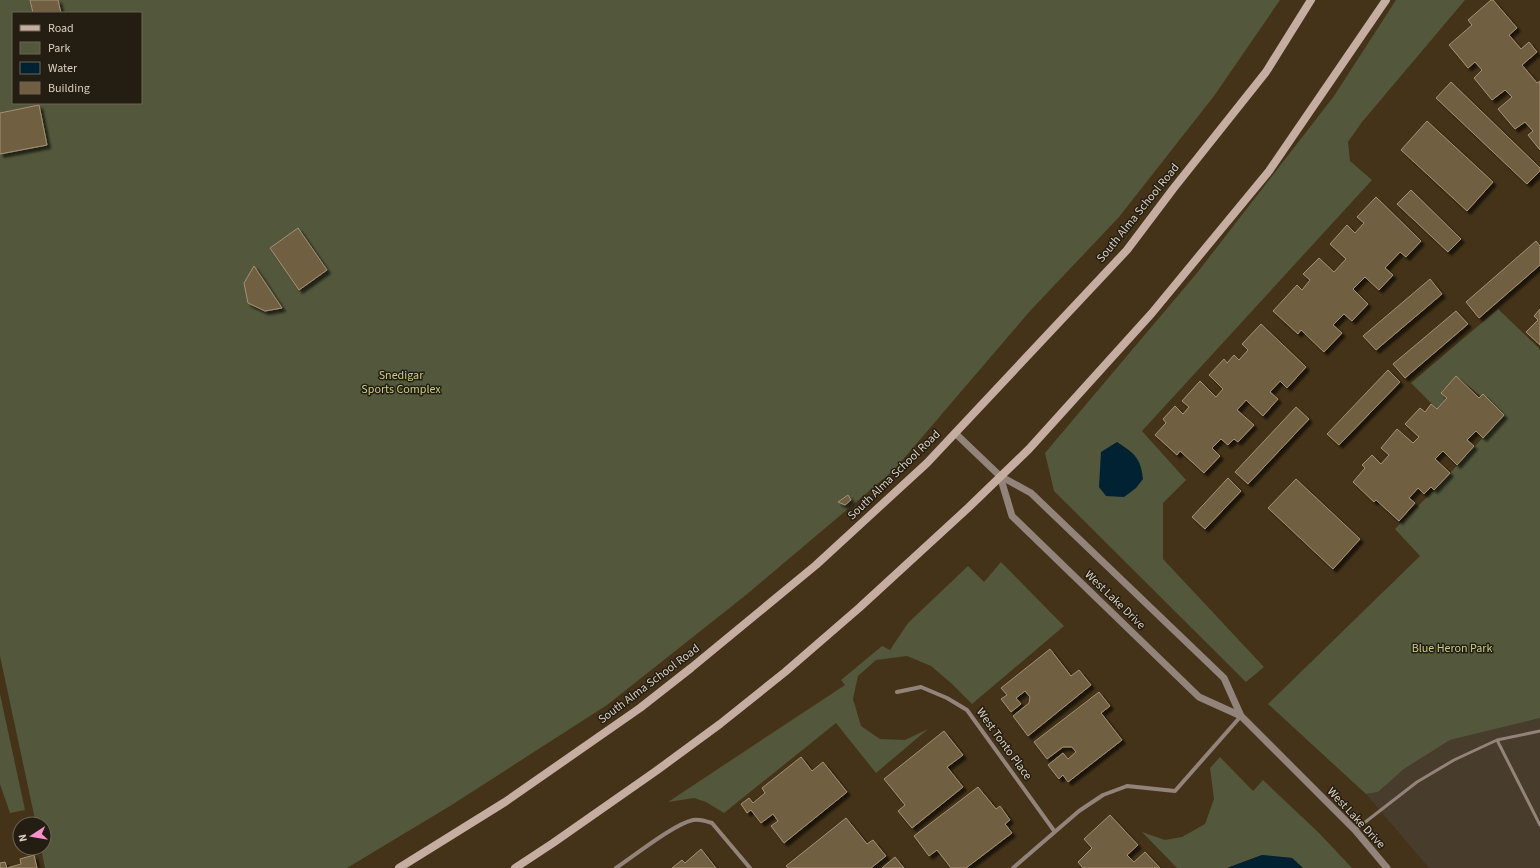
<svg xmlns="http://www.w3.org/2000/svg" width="1540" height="868" font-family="'Source Sans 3',sans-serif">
  <defs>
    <filter id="shadow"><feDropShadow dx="3.5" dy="3.5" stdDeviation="1" flood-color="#0009"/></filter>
  </defs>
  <rect width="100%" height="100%" fill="#443318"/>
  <path fill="#483c2d" d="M1540,718V868H1429L1366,794L1378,792L1404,769L1450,740Z"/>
  <path fill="#53573b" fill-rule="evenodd" d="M0,0H1280L1214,96L1119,217L1030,311L894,470L746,595L607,705L450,806L347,868H45L41,848H44V824H36L0,656ZM13,13H141V103H13Z
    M1396,0H1465L1362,122L1348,142L1350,161L1372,180L1142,431L1186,480L1163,503V559L1264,667L1246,682L1054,491L1045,453L1197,273L1334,96Z
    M1498,309L1540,349V718L1450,740L1404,769L1378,792L1366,794L1268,704L1420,556L1395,529L1434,490L1504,415L1456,376L1441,392L1447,398L1437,409L1411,383Z
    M1001,562L1064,626L972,704L951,683L931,666L907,656L876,660L858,676L853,699L861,726L880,739L905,740L928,729L876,773L836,723L724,813L706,802L694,798L668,802L845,685L841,680L882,646L890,650L908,623L968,566L984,582Z
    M0,694L25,810L10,813L0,784Z
    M1220,757L1253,791L1263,780L1319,833L1352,868H1303L1292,858L1262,855L1227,868H1177L1142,832L1165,840L1182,837L1205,824L1214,799L1210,768Z"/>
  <path fill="#023" d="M1117,442C1134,453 1141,458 1143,479L1136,488L1124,497L1106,496L1099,487L1101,452Z
    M1262,855L1292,858L1303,868H1227Z"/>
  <path fill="#715e42" stroke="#a59173" filter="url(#shadow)" d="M30,0H58L61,13H33Z
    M1491,0H1493L1517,28L1509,35L1521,49L1529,42L1537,52L1522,65L1537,83L1540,81V150L1528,135L1533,131L1525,122L1515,129L1498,109L1512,97L1505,90L1492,100L1474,78L1482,70L1475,62L1468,68L1449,45L1472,25L1468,20Z
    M1451,82L1540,168V171L1527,184L1436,98Z
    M39,105L47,145L0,154V113Z
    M1427,121L1493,182L1467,211L1401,150Z
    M1411,190L1461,239L1448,252L1397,204Z
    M1376,197L1421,241L1406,257L1400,252L1385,268L1393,275L1379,290L1365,277L1353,289L1368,304L1352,321L1344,314L1333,325L1342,333L1324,352L1301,330L1298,334L1273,311L1297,285L1302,290L1310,280L1303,274L1319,258L1334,272L1346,259L1330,244L1347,225L1355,233L1364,223L1357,217Z
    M298,228L327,270L299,290L270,248Z
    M1536,241L1540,246V265L1479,318L1466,302Z
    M254,266L282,308L265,311L248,303L244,283Z
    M1430,279L1442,294L1376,350L1363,336Z
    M1540,309V345L1526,332L1538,320L1534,316Z
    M1456,311L1468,324L1405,378L1393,364Z
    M1261,324L1306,367L1287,388L1280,381L1270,392L1278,399L1263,416L1246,400L1237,410L1254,425L1238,442L1234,439L1228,445L1221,439L1212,448L1220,456L1204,473L1180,451L1177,455L1155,435L1166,423L1163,419L1175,406L1183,414L1189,407L1182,401L1200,381L1216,397L1223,389L1209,375L1224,359L1227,363L1234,355L1239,360L1248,350L1242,344Z
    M1388,370L1400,382L1339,445L1327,434Z
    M1456,376L1479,398L1483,394L1504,415L1483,438L1476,431L1467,440L1474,446L1457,465L1443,451L1435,459L1450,473L1434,490L1431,487L1424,494L1418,488L1409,498L1415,503L1399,521L1376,500L1374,502L1353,482L1365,468L1362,465L1372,455L1381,464L1389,455L1381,448L1397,429L1413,443L1419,437L1405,424L1420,408L1425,412L1431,404L1437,409L1447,398L1441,393Z
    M1296,407L1309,419L1248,484L1235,472Z
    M1228,478L1241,491L1205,529L1192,517Z
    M1296,479L1360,539L1333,569L1268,508Z
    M848,495L851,500L845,505L838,502Z
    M1050,649L1071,676L1079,670L1091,685L1028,736L1013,716L1029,703L1030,697L1025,691L1016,698L1021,704L1011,712L1001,699L1007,695L1001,688Z
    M1099,692L1110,706L1101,713L1122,740L1068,782L1063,775L1059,779L1048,765L1063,753L1068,759L1076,752L1072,747H1063L1047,759L1034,742Z
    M944,731L963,755L947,767L963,787L912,828L898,811L905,805L884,779Z
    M801,757L812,771L823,762L847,792L784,843L771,826L778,821L773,814L761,823L751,810L747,813L741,804L749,798L753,803L765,793L762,788Z
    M978,787L996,809L1000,806L1010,820L1005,824L1012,833L966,868H951L937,850L929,856L914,836Z
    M1110,815L1138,845L1127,855L1134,862L1145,852L1160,868H1083L1078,862L1092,848L1084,839Z
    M846,818L867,844L873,840L886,856L871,868H788L786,866Z
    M701,849L716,868H672L682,860L685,863Z
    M34,855L37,868H0V863L5,862L7,868L21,864L20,859Z
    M895,857L904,868H882Z"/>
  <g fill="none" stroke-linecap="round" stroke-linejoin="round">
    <path stroke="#92837b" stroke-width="3" d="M1497,740L1540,731
      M1355,830L1417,782L1454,760L1497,740L1540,825"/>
    <path stroke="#92837b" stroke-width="4" d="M897,692L921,687L947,698L967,710L1055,832
      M616,868C634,856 674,824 693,820C699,819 706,821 712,823L750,868
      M1013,868L1079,811L1103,795L1127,786L1175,791L1241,716"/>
    <path stroke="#92837b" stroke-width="7" d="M955,433L1000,476L1031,493L1224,678L1241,716L1355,830L1387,868
      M1000,476L1012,516L1199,697L1241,716"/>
    <path stroke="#c5ada1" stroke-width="8" d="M399,868L505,802L640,708L691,668L816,565L927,463L1127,250L1173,189L1266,72L1311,0
      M515,868L553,843L656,771L720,724L785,672L859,608L969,507L1029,449L1152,313L1269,171L1386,0"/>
  </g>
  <g text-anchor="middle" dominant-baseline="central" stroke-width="3" stroke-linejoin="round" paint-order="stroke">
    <g font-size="12" fill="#dad0c0" stroke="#241d11">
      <text transform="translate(1138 213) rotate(-51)">South Alma School Road</text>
      <text transform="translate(894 475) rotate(-44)">South Alma School Road</text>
      <text transform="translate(1115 600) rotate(44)">West Lake Drive</text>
      <text transform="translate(649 684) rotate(-37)">South Alma School Road</text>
      <text transform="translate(1004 744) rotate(54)">West Tonto Place</text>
      <text transform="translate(1356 818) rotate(47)">West Lake Drive</text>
    </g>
    <g font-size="12" fill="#c6d088" stroke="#241d11">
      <text x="401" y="375">Snedigar<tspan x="401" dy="14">Sports Complex</tspan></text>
      <text x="1452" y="648">Blue Heron Park</text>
    </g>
  </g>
  <rect x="12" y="12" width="130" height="92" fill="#241d11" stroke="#6d6557"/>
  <rect x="20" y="25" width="20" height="6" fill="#c5ada1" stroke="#6d6557"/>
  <text x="48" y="32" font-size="12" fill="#dad0c0">Road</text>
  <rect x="20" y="42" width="20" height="12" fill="#53573b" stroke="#6d6557"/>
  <text x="48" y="52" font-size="12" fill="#dad0c0">Park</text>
  <rect x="20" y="62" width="20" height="12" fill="#002233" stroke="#6d6557"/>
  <text x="48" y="72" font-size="12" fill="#dad0c0">Water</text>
  <rect x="20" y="82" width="20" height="12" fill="#715e42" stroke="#6d6557"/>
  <text x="48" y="92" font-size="12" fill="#dad0c0">Building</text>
  <g transform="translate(32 836) rotate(258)"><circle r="19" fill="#241d11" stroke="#6d6557"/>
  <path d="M0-3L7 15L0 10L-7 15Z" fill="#f890cc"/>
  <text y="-6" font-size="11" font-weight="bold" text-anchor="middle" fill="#dad0c0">N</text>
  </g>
</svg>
